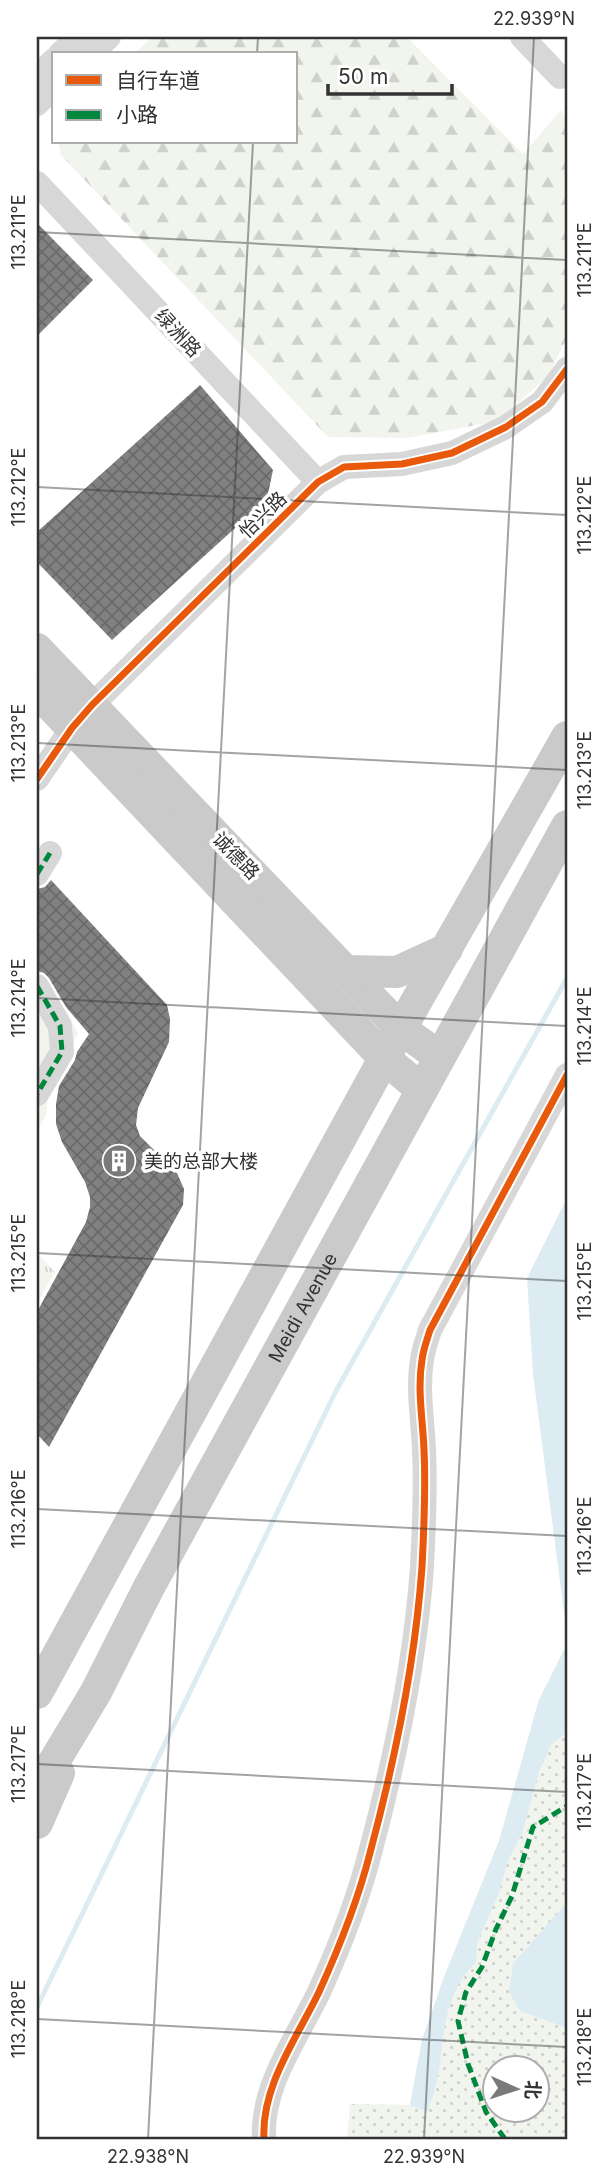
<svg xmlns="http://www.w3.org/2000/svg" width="604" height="2176" font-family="Inter,'Noto Sans SC',sans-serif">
  <defs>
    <pattern id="grass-dots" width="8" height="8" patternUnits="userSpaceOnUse" patternTransform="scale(1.75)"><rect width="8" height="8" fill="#f1f5ed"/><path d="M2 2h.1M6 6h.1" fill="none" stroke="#cfd2cc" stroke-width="1.8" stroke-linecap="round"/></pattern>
    <pattern id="forest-firs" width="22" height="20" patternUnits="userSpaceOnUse" patternTransform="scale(1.75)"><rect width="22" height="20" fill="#f1f5ed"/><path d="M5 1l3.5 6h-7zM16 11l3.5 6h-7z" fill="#cfd2cc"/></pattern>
    <pattern id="park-tufts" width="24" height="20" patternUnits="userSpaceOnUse" patternTransform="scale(1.75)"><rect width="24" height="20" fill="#f1f5ed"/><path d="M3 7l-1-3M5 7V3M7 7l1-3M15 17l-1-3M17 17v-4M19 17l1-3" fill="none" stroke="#cfd2cc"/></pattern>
    <pattern id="building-cross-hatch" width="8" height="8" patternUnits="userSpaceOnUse" patternTransform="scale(1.75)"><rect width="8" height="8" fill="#818181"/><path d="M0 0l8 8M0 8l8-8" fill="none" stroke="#6a6a6a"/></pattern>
  </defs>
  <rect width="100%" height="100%" fill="#fff"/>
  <path fill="url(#grass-dots)" fill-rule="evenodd" d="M567,1644V2139H347L350,2104L410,2105L422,2040L444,1977L499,1841L539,1700ZM496,2068H538V2110H496Z"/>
  <path fill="url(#forest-firs)" d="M152,37H407L523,154L561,110L567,121V337L549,375L498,421L407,438L328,437L61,155L58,142H296V54H134Z"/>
  <path fill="url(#park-tufts)" d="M37,976L67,1012L78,1034L49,1087L46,1115L37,1130Z
    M37,1253L55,1272L37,1304Z"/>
  <path fill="#ddebf3" d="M567,1198V1636L533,1374L527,1278Z
    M567,1644L566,1733L551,1745L540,1769L522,1833L507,1863L499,1893L477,1943L476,1962C431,2008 451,2059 427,2112L410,2105L422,2040L444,1977L499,1841L539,1700Z
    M567,1902V2028L520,2011L509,1991L513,1964Z"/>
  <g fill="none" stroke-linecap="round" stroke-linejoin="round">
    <path stroke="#ddebf3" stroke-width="5" d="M37,2007L336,1391L567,978"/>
  </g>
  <path fill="url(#building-cross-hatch)" d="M37,223L93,280L37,336Z
    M200,385L273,470L267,499L112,640L37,562V532Z
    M51,880L167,1005L170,1019L169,1042L138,1108L136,1125L140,1136L177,1173L184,1189L183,1205L49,1447L37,1434V1312L86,1222L90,1207V1197L85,1182L62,1142L56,1124V1104L59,1086L75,1060L77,1052L89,1034L66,1007L49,978L44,973L37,971V889L45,887Z"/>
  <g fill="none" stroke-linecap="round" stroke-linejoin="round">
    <path stroke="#d7d7d7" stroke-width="24" d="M522,37L560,77
      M60,54L78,37
      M90,54L109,37
      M37,76L54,60
      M37,104L54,87
      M37,183L318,482
      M37,779L72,728L92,705L318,482L344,467L402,464L452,453L506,427L542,402L567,369
      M37,874L50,853
      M37,986L60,1026L62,1052L37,1094
      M264,2139C261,2086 297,2038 319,1992C339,1948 358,1900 370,1853C395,1760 415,1664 422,1567C424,1529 426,1489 424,1450C423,1421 417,1390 422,1360C423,1350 427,1340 430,1330L567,1075"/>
    <g stroke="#cacaca" stroke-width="32">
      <path d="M37,649L401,1029L440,1057"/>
      <path d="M37,691L384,1058L422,1090"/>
      <path d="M346,971L397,972L447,949"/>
      <path d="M37,1693L392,1044L567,737"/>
      <path id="s1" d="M37,1790L96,1692L149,1587L567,826"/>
      <path d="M37,1823L59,1773"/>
    </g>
    <path stroke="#00873e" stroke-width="5" stroke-dasharray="10 5" stroke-linecap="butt" d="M37,874L50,853
      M37,986L60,1026L62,1052L37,1094
      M505,2139L486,2112L468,2064L458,2021L466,1992L482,1967L496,1929L512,1896L533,1827L567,1806"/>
    <defs>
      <path id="cycleway" d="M37,779L72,728L92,705L318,482L344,467L402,464L452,453L506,427L542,402L567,369
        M264,2139C261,2086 297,2038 319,1992C339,1948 358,1900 370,1853C395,1760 415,1664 422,1567C424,1529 426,1489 424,1450C423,1421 417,1390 422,1360C423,1350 427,1340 430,1330L567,1075"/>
    </defs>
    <use href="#cycleway" stroke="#fff" stroke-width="11"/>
    <use href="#cycleway" stroke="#e8590c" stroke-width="7"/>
  </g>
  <path fill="none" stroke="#333" stroke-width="2" stroke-opacity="0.45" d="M257,54L258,37M37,232L567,260M37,487L567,515M37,743L567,770M37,998L567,1026M37,1253L567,1281M37,1509L567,1536M37,1764L567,1792M37,2019L567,2047M148,2139L253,142M424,2139L534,37"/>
  <defs>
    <symbol id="building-disc" viewBox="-11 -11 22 22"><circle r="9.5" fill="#7a7a7a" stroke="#fff"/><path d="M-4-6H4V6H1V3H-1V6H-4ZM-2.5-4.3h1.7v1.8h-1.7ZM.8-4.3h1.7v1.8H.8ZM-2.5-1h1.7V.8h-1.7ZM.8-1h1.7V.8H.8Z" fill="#fff"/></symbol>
  </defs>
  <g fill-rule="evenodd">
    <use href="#building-disc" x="100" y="1142" width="38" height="38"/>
  </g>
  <g text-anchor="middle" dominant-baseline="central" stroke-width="7" stroke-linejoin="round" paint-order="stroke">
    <g font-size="19" fill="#333" stroke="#fff">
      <text transform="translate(178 333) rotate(47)">绿洲路</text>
      <text transform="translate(263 515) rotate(-44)">怡兴路</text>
      <text transform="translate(236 856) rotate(46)">诚德路</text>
      <text stroke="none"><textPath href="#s1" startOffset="551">Meidi Avenue</textPath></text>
    </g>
    <g font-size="19" fill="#333" stroke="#fff" text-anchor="start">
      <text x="144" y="1161">美的总部大楼</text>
    </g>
  </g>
  <rect width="604" height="2176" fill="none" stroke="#ffffff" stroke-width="77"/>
  <rect x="52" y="52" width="245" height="91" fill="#ffffff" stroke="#adadad" stroke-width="2"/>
  <rect x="66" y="75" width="35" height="10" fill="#e8590c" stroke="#adadad" stroke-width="2"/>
  <text x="116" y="88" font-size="21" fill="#333333">自行车道</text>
  <rect x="66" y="110" width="35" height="10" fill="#00873e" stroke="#adadad" stroke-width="2"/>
  <text x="116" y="122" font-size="21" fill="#333333">小路</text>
  <g transform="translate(516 2089) rotate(93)"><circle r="33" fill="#ffffff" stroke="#adadad" stroke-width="2"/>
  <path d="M0-5L12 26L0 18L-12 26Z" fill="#7a7a7a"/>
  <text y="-10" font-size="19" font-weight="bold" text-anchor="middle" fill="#333333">北</text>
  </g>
  <path d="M328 84v10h124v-10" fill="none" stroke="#333333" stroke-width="3.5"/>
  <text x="338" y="84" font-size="21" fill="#333333" stroke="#ffffff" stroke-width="5" paint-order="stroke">50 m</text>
  <rect x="38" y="38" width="528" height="2100" fill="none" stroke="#333" stroke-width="2.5"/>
  <g font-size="18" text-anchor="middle" fill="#333">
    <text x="534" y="25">22.939°N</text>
    <text transform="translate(19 232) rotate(-90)" y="6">113.211°E</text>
    <text transform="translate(585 260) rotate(-90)" y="6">113.211°E</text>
    <text transform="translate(19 487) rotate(-90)" y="6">113.212°E</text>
    <text transform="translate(585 515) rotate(-90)" y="6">113.212°E</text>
    <text transform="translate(19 743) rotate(-90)" y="6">113.213°E</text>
    <text transform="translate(585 770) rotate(-90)" y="6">113.213°E</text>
    <text transform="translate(19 998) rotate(-90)" y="6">113.214°E</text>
    <text transform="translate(585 1026) rotate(-90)" y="6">113.214°E</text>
    <text transform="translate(19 1253) rotate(-90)" y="6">113.215°E</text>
    <text transform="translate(585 1281) rotate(-90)" y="6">113.215°E</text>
    <text transform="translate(19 1509) rotate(-90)" y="6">113.216°E</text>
    <text transform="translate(585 1536) rotate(-90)" y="6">113.216°E</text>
    <text transform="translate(19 1764) rotate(-90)" y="6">113.217°E</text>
    <text transform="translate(585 1792) rotate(-90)" y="6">113.217°E</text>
    <text transform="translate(19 2019) rotate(-90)" y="6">113.218°E</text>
    <text transform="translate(585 2047) rotate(-90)" y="6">113.218°E</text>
    <text x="148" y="2163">22.938°N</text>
    <text x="424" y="2163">22.939°N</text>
  </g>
</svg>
